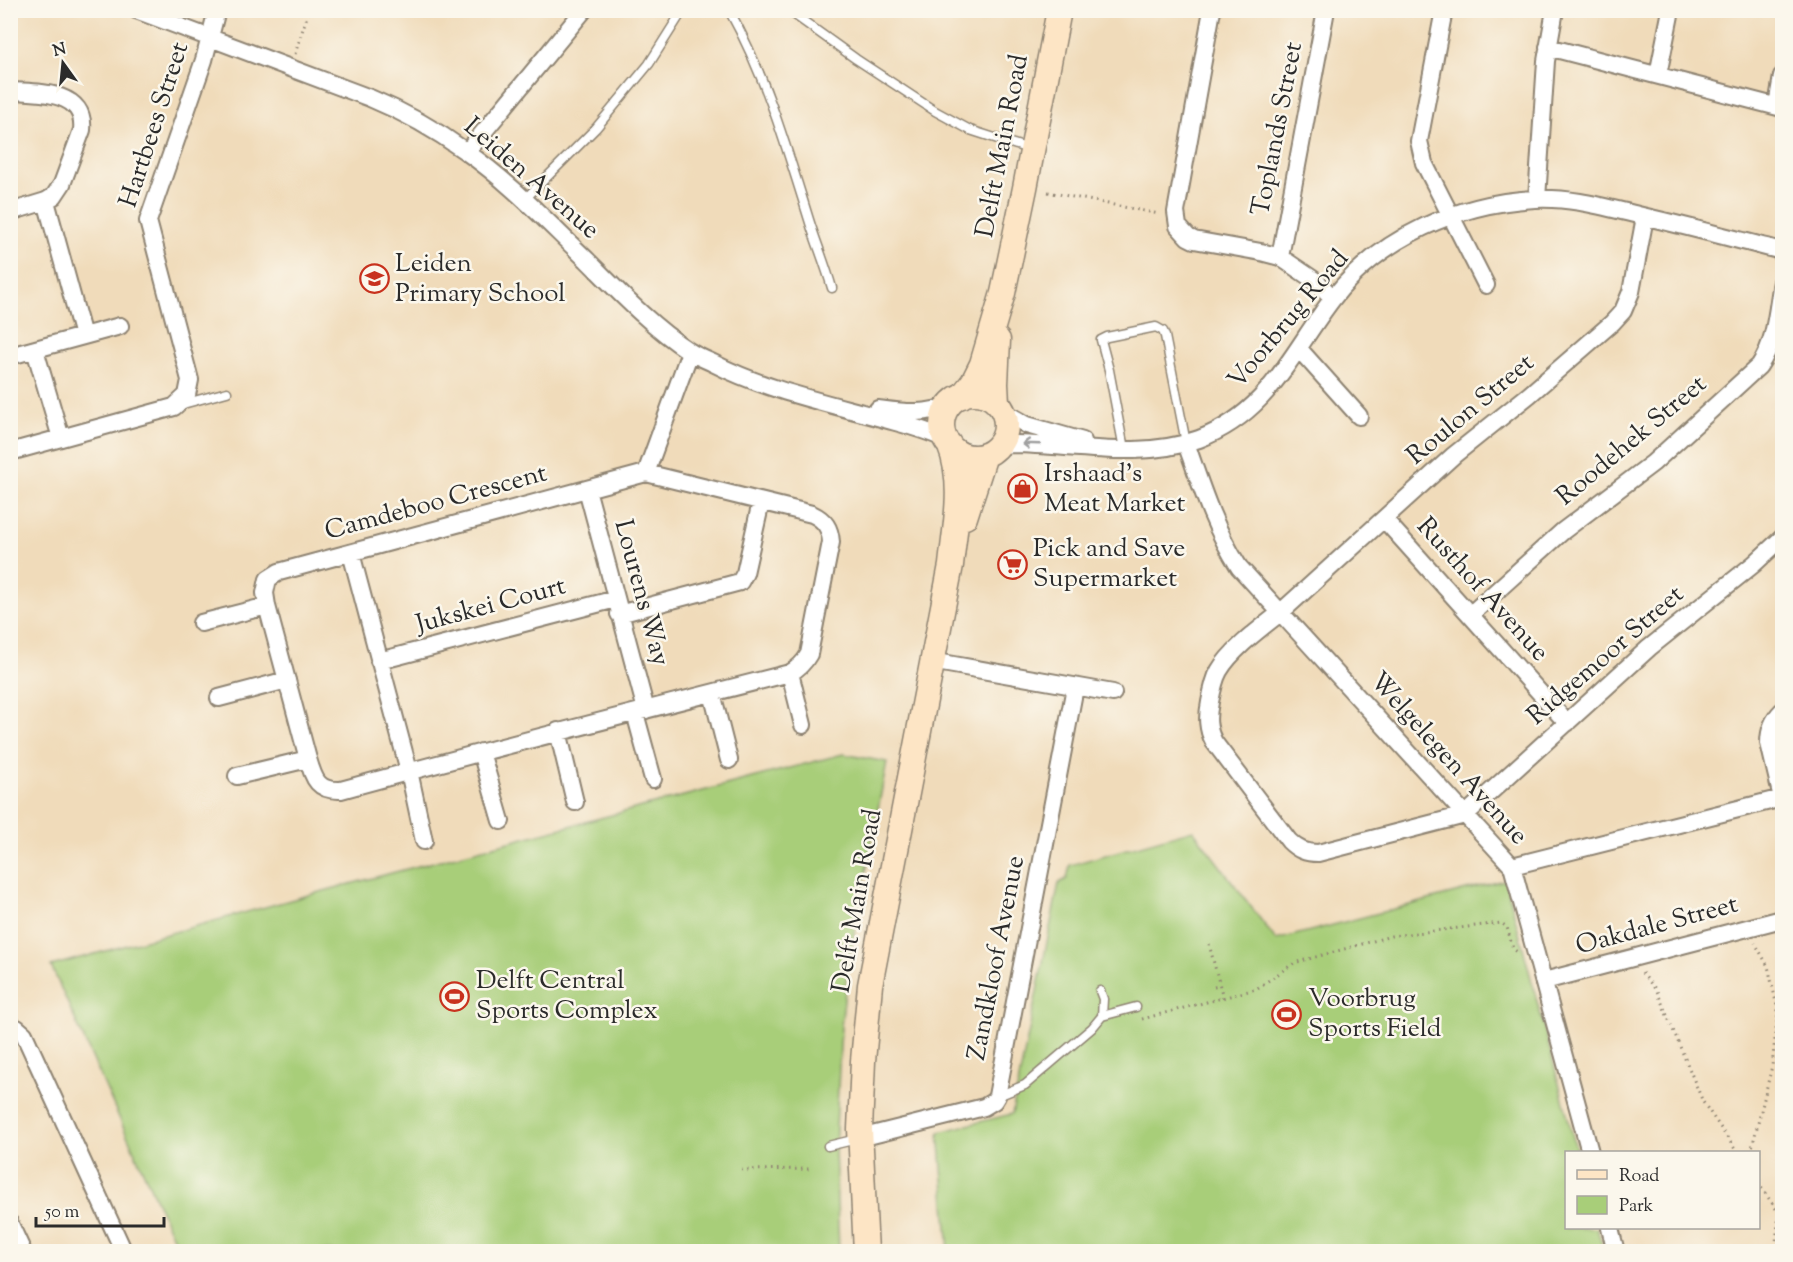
<svg xmlns="http://www.w3.org/2000/svg" width="1793" height="1262" font-family="'Sorts Mill Goudy',serif">
  <rect width="100%" height="100%" fill="#fbf7ec"/>
  <filter id="ink" filterUnits="userSpaceOnUse"><feTurbulence type="fractalNoise" baseFrequency=".0167" numOctaves="2"/><feDisplacementMap in="SourceGraphic" scale="12" xChannelSelector="R" yChannelSelector="G"/><feConvolveMatrix kernelMatrix="1 2 1 2 8 2 1 2 1" color-interpolation-filters="sRGB"/></filter>
  <filter id="wash" filterUnits="userSpaceOnUse"><feTurbulence type="fractalNoise" baseFrequency=".008" numOctaves="4" result="noise"/><feDisplacementMap in="SourceGraphic" scale="24" xChannelSelector="R" yChannelSelector="G"/><feGaussianBlur stdDeviation="1.35" result="paint"/><feColorMatrix in="noise" values="0 0 0 0 0 0 0 0 0 0 0 0 0 0 0 0 0 1.4 0 .05"/><feComposite in="paint" operator="in"/></filter>
  <g filter="url(#wash)">
    <rect width="100%" height="100%" fill="#f0dbba"/>
    <path fill="#a8ce79" stroke="#6a7c52" stroke-width="1.5" d="M843,754L887,762L848,966L841,1027L835,1150L839,1251H179L51,966L316,893Z
      M1193,830L1276,940L1505,880L1577,1152H1566V1228H1597L1603,1248L1591,1252L949,1251L939,1132L1012,1114L1059,883L1067,879L1070,865Z"/>
  </g>
  <g filter="url(#ink)">
    <g fill="none" stroke-linecap="round" stroke-linejoin="round">
      <defs>
        <path id="lane" d="M729,10C767,78 788,153 811,226C818,247 826,267 832,288
          M788,10L856,59L935,111L970,130L1029,149
          M524,200L596,128L649,64L683,10
          M183,404L227,392
          M1124,449L1109,370L1101,340L1107,337L1156,327L1163,331L1165,336L1186,443
          M1102,1016L1136,1007
          M998,1096L1025,1085L1092,1028L1102,1016L1103,999L1100,991
          M828,1146L857,1139"/>
        <path id="street" d="M136,10L370,98C404,112 436,130 465,151C510,182 548,223 587,260C619,292 651,326 689,351C696,356 705,359 713,363C766,390 823,402 881,418C902,424 925,429 945,439
          M1212,10L1176,212L1178,226L1188,237L1194,240L1261,252L1280,257L1317,282L1333,298
          M1444,10L1419,141L1424,163L1486,285
          M1548,47L1782,108
          M1658,75L1671,10
          M10,91C38,92 86,91 82,130L62,184L54,196L46,201L10,212
          M1777,106L1782,76
          M467,152L584,10
          M1537,199L1546,61L1555,10
          M46,201L83,336
          M1645,217L1631,292L1623,311L1612,323L1529,395L1454,455L1280,613C1261,628 1231,650 1219,671C1214,680 1212,691 1210,702C1207,717 1207,729 1214,742L1289,841C1298,850 1306,853 1318,853L1465,815L1649,648L1754,564L1782,538
          M1280,257L1326,10
          M1299,349L1359,416
          M35,350L61,438
          M10,356L120,326
          M878,409C902,412 927,416 950,404
          M1004,412L1027,425L1083,441
          M1186,443C1201,486 1214,528 1239,567L1512,866L1590,1152
          M995,450L1002,445L1014,444C1075,445 1141,460 1199,439C1270,412 1291,352 1334,297C1381,237 1459,203 1535,199C1570,197 1604,207 1638,215C1686,226 1734,239 1782,251
          M10,452L174,407L187,395L190,380L148,221L204,60L217,10
          M646,473L812,514C825,520 830,528 831,542L809,654C804,663 799,668 790,673C640,711 490,749 341,790C317,791 314,779 308,759L267,606L265,593L268,579L279,572L646,473L690,352
          M587,489L646,710
          M1384,519L1567,723
          M351,553L409,771L424,841
          M619,614L740,582L745,573L761,502
          M1470,615L1563,531L1653,463L1759,366C1776,342 1777,309 1782,282
          M201,623L267,606
          M379,661L616,599
          M931,661L1113,693
          M790,673L803,725
          M712,693L729,760
          M219,698L287,680
          M635,713L653,779
          M558,731L575,802
          M481,752L501,821
          M237,776L308,759
          M1782,798L1769,743C1769,730 1773,720 1782,711
          M1512,866L1782,798
          M1544,981L1782,919
          M10,1026L17,1028L24,1034L124,1252
          M860,1138L984,1107L994,1101L997,1096L1075,687
          M10,1224L23,1252
          M1610,1228L1616,1252"/>
        <path id="secondary" d="M942 425a32 32 0 1 1 64 0a32 32 0 1 1-64 0Z
          M962,396L973,382L982,364L1003,293L1025,188L1059,10
          M997,403L996,384L998,340
          M965,517L985,455
          M866,1252L860,1129L863,1061L870,985L951,565C955,526 965,482 949,444"/>
      </defs>
      <use href="#lane" stroke="#8e8372" stroke-width="11"/>
      <use href="#street" stroke="#8e8372" stroke-width="20"/>
      <use href="#secondary" stroke="#8e8372" stroke-width="27"/>
      <path stroke="#8e8372" stroke-width="3" stroke-dasharray="1.5 4.5" stroke-linecap="butt" d="M295,54L309,10
        M1048,192L1159,214
        M1209,944L1223,998
        M1642,973L1657,991L1703,1102L1737,1152
        M1214,987L1220,986
        M1142,1019L1256,989L1294,963L1391,936L1501,923L1507,927L1513,949L1519,953
        M1751,1152L1772,1066L1778,1011L1768,966L1755,943
        M741,1170L810,1169
        M1758,1183L1779,1213
        M1775,1252L1779,1213L1782,1206"/>
      <use href="#lane" stroke="#fff" stroke-width="8"/>
      <use href="#street" stroke="#fff" stroke-width="16"/>
      <use href="#secondary" stroke="#fde5c5" stroke-width="24"/>
    </g>
    <defs><path id="oneway-shaft" d="M-6 0H5M1.5-3L5.5 0L1.5 3" fill="none" stroke-width="1.6" stroke-linecap="round" stroke-linejoin="round" transform="scale(1.5)"/></defs>
    <use stroke="#a0a0a0" href="#oneway-shaft" transform="translate(1031 444) rotate(-178)"/>
  </g>
  <defs>
    <symbol id="school-ring" viewBox="-11 -11 22 22"><circle r="9.5" fill="#fbf7ec" stroke="#c8321e" stroke-width="1.5"/><path d="M0-5L7-2L0 1L-7-2ZM-4 1L0 2.5L4 1V4Q0 6-4 4Z" fill="#c8321e"/></symbol>
    <symbol id="shop-ring" viewBox="-11 -11 22 22"><circle r="9.5" fill="#fbf7ec" stroke="#c8321e" stroke-width="1.5"/><path d="M-5-2.5h2.3a2.7 3.5 0 0 1 5.4 0H5L5.5 6h-11ZM-1.5-2.5h3a1.5 2.3 0 0 0-3 0Z" fill="#c8321e"/></symbol>
    <symbol id="supermarket-ring" viewBox="-11 -11 22 22"><circle r="9.5" fill="#fbf7ec" stroke="#c8321e" stroke-width="1.5"/><path d="M-6-5.5h2.5l.6 2H6L4.5 2H-2.5L-4.4-4H-6ZM-1.5 3.2a1.3 1.3 0 1 0 .1 0ZM3 3.2a1.3 1.3 0 1 0 .1 0Z" fill="#c8321e"/></symbol>
    <symbol id="stadium-ring" viewBox="-11 -11 22 22"><circle r="9.5" fill="#fbf7ec" stroke="#c8321e" stroke-width="1.5"/><path d="M0-5a6.5 5 0 1 0 0 10a6.5 5 0 1 0 0-10ZM-3.5-1.8h7v3.6h-7Z" fill="#c8321e"/></symbol>
  </defs>
  <g fill-rule="evenodd">
    <use href="#school-ring" x="358" y="262" width="33" height="33"/>
    <use href="#shop-ring" x="1006" y="472" width="33" height="33"/>
    <use href="#supermarket-ring" x="996" y="548" width="33" height="33"/>
    <use href="#stadium-ring" x="438" y="980" width="33" height="33"/>
    <use href="#stadium-ring" x="1270" y="998" width="33" height="33"/>
  </g>
  <g text-anchor="middle" dominant-baseline="central" stroke-width="5" stroke-linejoin="round" paint-order="stroke">
    <g font-size="26" fill="#2b2b2b" stroke="#fbf7ec">
      <text transform="translate(155 125) rotate(-72)">Hartbees Street</text>
      <text transform="translate(1278 129) rotate(-79)">Toplands Street</text>
      <text transform="translate(1003 146) rotate(-79)">Delft Main Road</text>
      <text transform="translate(531 179) rotate(41)">Leiden Avenue</text>
      <text transform="translate(1289 320) rotate(-50)">Voorbrug Road</text>
      <text transform="translate(1471 410) rotate(-40)">Roulon Street</text>
      <text transform="translate(1632 441) rotate(-40)">Roodehek Street</text>
      <text transform="translate(436 503) rotate(-15)">Camdeboo Crescent</text>
      <text transform="translate(1482 590) rotate(48)">Rusthof Avenue</text>
      <text transform="translate(641 593) rotate(75)">Lourens Way</text>
      <text transform="translate(491 606) rotate(-15)">Jukskei Court</text>
      <text transform="translate(1606 656) rotate(-41)">Ridgemoor Street</text>
      <text transform="translate(1448 759) rotate(48)">Welgelegen Avenue</text>
      <text transform="translate(858 901) rotate(-80)">Delft Main Road</text>
      <text transform="translate(1657 926) rotate(-15)">Oakdale Street</text>
      <text transform="translate(997 958) rotate(-79)">Zandkloof Avenue</text>
    </g>
    <g font-size="26" fill="#2b2b2b" stroke="#fbf7ec" text-anchor="start">
      <text x="395" y="264">Leiden<tspan x="395" dy="30">Primary School</tspan></text>
      <text x="1044" y="474">Irshaad's<tspan x="1044" dy="30">Meat Market</tspan></text>
      <text x="1033" y="549">Pick and Save<tspan x="1033" dy="30">Supermarket</tspan></text>
      <text x="476" y="981">Delft Central<tspan x="476" dy="30">Sports Complex</tspan></text>
      <text x="1308" y="999">Voorbrug<tspan x="1308" dy="30">Sports Field</tspan></text>
    </g>
  </g>
  <rect width="1793" height="1262" fill="none" stroke="#fbf7ec" stroke-width="36"/>
  <rect x="1565" y="1151" width="195" height="78" fill="#fbf7ec" stroke="#a8a59f" stroke-width="1.5"/>
  <rect x="1577" y="1170" width="30" height="9" fill="#fde5c5" stroke="#a8a59f" stroke-width="1.5"/>
  <text x="1619" y="1181" font-size="18" fill="#2b2b2b">Road</text>
  <rect x="1577" y="1196" width="30" height="18" fill="#a8ce79" stroke="#a8a59f" stroke-width="1.5"/>
  <text x="1619" y="1211" font-size="18" fill="#2b2b2b">Park</text>
  <g transform="translate(63 63) rotate(345)" stroke="#fbf7ec" stroke-width="4.5" paint-order="stroke">
  <path d="M0-4.5L10 22L0 15L-10 22Z" fill="#2b2b2b"/>
  <text y="-9" font-size="16" font-weight="bold" text-anchor="middle" fill="#2b2b2b">N</text>
  </g>
  <path d="M36 1217v9h128v-9" fill="none" stroke="#2b2b2b" stroke-width="3"/>
  <text x="45" y="1217" font-size="18" fill="#2b2b2b" stroke="#fbf7ec" stroke-width="4.5" paint-order="stroke">50 m</text>
</svg>
